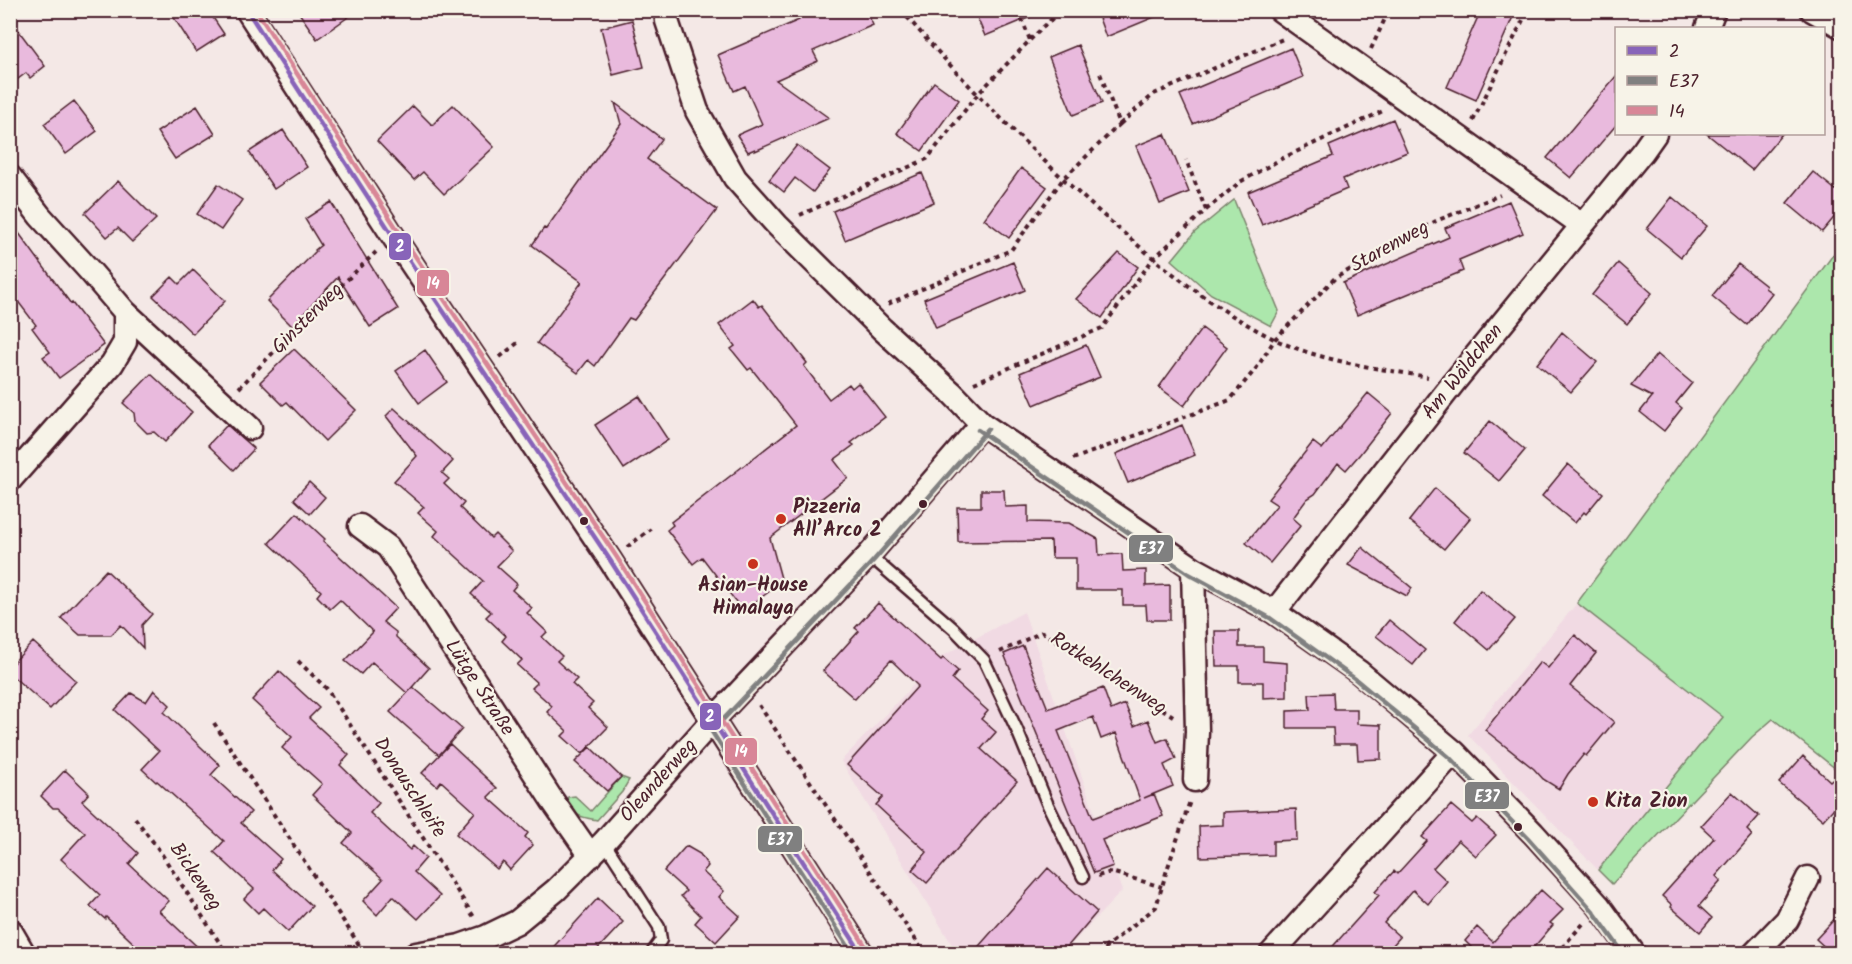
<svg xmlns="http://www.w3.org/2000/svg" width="1852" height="964" font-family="Kalam,sans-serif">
  <rect width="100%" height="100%" fill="#f4e8e6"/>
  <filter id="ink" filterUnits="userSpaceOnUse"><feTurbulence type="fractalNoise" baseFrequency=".0167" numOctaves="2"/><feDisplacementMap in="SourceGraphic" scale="12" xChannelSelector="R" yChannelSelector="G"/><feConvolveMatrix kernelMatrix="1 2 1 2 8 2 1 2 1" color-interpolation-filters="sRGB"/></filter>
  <g filter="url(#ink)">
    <path fill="#f1dae3" d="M1577,603L1723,716L1598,870L1468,735Z
      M1024,612L1122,891L1063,953H957L841,761L939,658Z"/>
    <path fill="#ace7ac" stroke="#7b836c" stroke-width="1.5" d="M1234,200L1279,311L1271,326L1211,294L1172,260L1195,232Z
      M1841,244V773L1773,719L1752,737L1612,884L1598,870L1723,717L1577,603Z
      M621,777L629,780L622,792L597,820C580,817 576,817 566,802L568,797L575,796L591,811Z"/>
    <path fill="#e9badd" stroke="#4a1f2b" stroke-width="1.5" fill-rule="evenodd" d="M169,10H208L224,34L196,52Z
      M297,10H358L317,39Z
      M795,10H866L873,25L813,51L818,61L776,80L829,118L755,151V149L748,152L737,135L762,124L745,86L734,91L718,55L799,20Z
      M974,10H1044L1045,11L985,36Z
      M1096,10H1169V11L1106,37Z
      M1481,10H1516L1476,100L1447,87Z
      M10,19L45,66L30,78L26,73L10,85Z
      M632,20L644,67L613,75L601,28Z
      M1078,45L1102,103L1073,115L1049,57Z
      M1291,48L1303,77L1193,124L1180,95Z
      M1617,75V124L1571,178L1547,158Z
      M934,82L959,100L922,151L897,133Z
      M74,101L97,131L66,154L44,124Z
      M615,103L662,139L647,159L717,210L634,320L629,318L595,366L588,360L578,373L537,343L582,282L532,245L544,228L546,229L621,124Z
      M453,105L494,147L444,194L423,172L414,180L377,141L413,106L432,125Z
      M197,106L215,134L175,159L157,132Z
      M1393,119L1407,152L1343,179L1347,189L1262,225L1248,192L1333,156L1329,146Z
      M283,130L307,167L274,189L249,152Z
      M1165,134L1189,192L1160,204L1136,146Z
      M1707,134H1782L1752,170Z
      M797,145L830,170L813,192L795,178L784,192L769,180Z
      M1021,168L1047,187L1009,238L984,219Z
      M1813,172L1842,195V208L1822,232L1787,203Z
      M922,173L934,202L845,240L833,211Z
      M118,181L156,219L132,242L118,228L107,237L85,213Z
      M218,184L242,200L221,230L197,214Z
      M1672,197L1707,226L1681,257L1647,229Z
      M1509,201L1523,233L1459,260L1463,271L1357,315L1343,283L1449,237L1445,228Z
      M331,202L398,309L370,327L338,277L292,326L267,301L316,251L315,250L321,245L305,219Z
      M10,221L71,304L72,303L104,345L59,378L43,357L50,352L32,328L36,325L10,291Z
      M1119,253L1138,267L1102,318L1076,299Z
      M1013,262L1025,290L936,328L924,299Z
      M1618,263L1652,293L1627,324L1592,295Z
      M1738,264L1766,286L1765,288L1772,293L1747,325L1712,296Z
      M193,270L225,301L193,334L153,296L172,277L179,284Z
      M753,299L759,307L762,305L807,363L804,366L829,399L849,384L852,388L858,383L885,417L851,443L854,445L834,460L848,478L770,538L782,582L743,611L702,557L693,564L667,530L673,525L671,522L796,425L751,368L748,370L731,349L735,346L719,325Z
      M1202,328L1227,347L1184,406L1159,387Z
      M1562,332L1597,362L1571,392L1537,364Z
      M1086,345L1100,377L1034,405L1020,373Z
      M294,349L356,410L325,441L287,402L283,405L260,382Z
      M425,350L447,382L419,403L396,371Z
      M1657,354L1692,383L1676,403L1682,408L1664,431L1640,412L1652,397L1631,386Z
      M151,374L192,412L165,442L154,432L147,433L135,421L134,413L123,403Z
      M1368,393L1392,413L1360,454L1346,470L1338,463L1315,494L1307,499L1293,518L1301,525L1270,563L1246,543L1277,505L1268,499L1313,442L1322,449Z
      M639,396L668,440L624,469L595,425Z
      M394,408L453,461L442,473L449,479L444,484L464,503L460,508L491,538L495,534L512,551L497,566L517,584L512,590L532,608L527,613L547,632L542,637L562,656L557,661L577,679L572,684L593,703L588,708L608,727L582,754L562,736L567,731L547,712L552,706L532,688L537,683L517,665L522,660L502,641L506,636L486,617L491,612L471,594L483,581L434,536L438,531L418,513L424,507L394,481L417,456L386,416Z
      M1490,421L1525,450L1499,481L1464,453Z
      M227,425L254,449L234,470L208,445Z
      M1182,425L1195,455L1128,483L1116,454Z
      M1568,464L1603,493L1586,514L1584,512L1575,523L1542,496Z
      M309,482L325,497L310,514L294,499Z
      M1435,488L1470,518L1444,549L1409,521Z
      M981,490H1004L1005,507L1028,506V522L1069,523L1098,539L1099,555L1122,554L1123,571L1146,570V586L1170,585V620H1147L1146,605H1123V590H1076V558H1052L1051,541L958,542L957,507H981Z
      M297,513L325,539L323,541L396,608L383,622L396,632V637L429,668L407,693L372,662L361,674L345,661L373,632L340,600L330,609L317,596L321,591L269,543Z
      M1362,547L1412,588L1407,596L1348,565Z
      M106,570L152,614L142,625L143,648L121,625L111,635H80L61,618Z
      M1480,590L1515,619L1489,650L1455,621Z
      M878,603L941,660L943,658L958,671L952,679L988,711L981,719L996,732L981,749L1017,781L927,883L912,870L927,852L876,805L883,797L847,765L918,686L891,660L855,699L823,671L859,631L855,628Z
      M1389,620L1425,650L1413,665L1376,636Z
      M1215,631H1239V647H1263V661L1287,663V697L1263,698V682H1239V666H1216Z
      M1575,635L1596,653L1570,686L1614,722L1586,756L1584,754L1568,774L1559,789L1543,779L1534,769L1485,730L1540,662L1548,668Z
      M33,642L76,681L50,709L10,674V666Z
      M1023,646L1048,709L1103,688L1111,710L1125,704L1134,726L1148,720L1157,742L1167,738L1176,759L1164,765L1173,786L1144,798L1154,794L1163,816L1102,840L1113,866L1094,873L1004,654ZM1093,717L1101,739L1116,733L1140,800L1093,818L1058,731Z
      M279,671L319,708L309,718L349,755L340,765L379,803L370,813L410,850L413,846L426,858L414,872L440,896L418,919L393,896L377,915L363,901L383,879L343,843L352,833L312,795L322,784L282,748L292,737L252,700Z
      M413,687L462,729L439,755L390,712Z
      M154,690L170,705L164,712L220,765L211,775L251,812L241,823L281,859L272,870L312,906L288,932L263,908L258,913L244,899L254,889L214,852L224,841L157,781L156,782L142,769L159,751L115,710L131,693L146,702Z
      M1333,693L1334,709H1357V724L1381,725V759L1358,760L1357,744H1334L1333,728H1287V711L1310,710L1309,694Z
      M450,744L497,788L488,797L528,833L525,837L533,845L510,870L503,862L497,869L456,834L475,812L441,781L437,786L422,773Z
      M590,747L621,777L607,791L575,762Z
      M1803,756L1830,781L1842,770V799L1823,820L1779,783Z
      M65,770L89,793L82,801L138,853L129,864L169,901L159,911L205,954H145L106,917L105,919L90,906L100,895L61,859L85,833L58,808H53L41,796Z
      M1732,792L1759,816L1747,830L1752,835L1716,876L1721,881L1699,906L1712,918L1700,932L1671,907L1672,905L1662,896L1714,838L1701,826Z
      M1451,805L1472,823L1477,818L1496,835L1476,856L1458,840L1433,868L1447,881L1428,904L1413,890L1384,923L1400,937L1385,954H1326L1379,895L1375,892L1394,871L1397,874L1427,841L1422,837Z
      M1296,809L1297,840L1273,841V855L1200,857L1199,826L1223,825V812Z
      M686,846L700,854L708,866L703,872L724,891L719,897L740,916L716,942L695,923L701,916L681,896L686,891L664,871Z
      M1048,868L1097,912L1061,954H972Z
      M1541,890L1563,910L1550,923L1553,925L1528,954H1478L1465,941L1477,927L1493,942Z
      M598,898L623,922L593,954H547Z
      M1842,911V941L1831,953L1816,939Z"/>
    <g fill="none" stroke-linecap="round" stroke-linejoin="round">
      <defs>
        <path id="lane" d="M869,555L954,629L984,660L1017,730L1047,803L1083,877
          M604,842L659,927L661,940L651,954"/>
        <path id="street" d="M247,10L393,236L610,560L862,954
          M666,10L667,21L697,111L735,178L777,225L882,329L951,392L982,424L1193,568L1274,612L1359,672L1454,752L1533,833L1599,906L1634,954
          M1280,10L1582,225
          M1812,10L1842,27
          M1707,28L1714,10
          M10,177L40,216L89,270L125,312V342L112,364L10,480
          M125,312L250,428
          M360,526L388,547L552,800L591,856
          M1193,568L1197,731L1195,780
          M1274,612L1455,381L1643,151L1655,134
          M10,930L24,954
          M416,954L460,946L486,937L517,922L556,890L604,842L713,720L869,555L982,424
          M1271,954L1454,752
          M1754,954L1787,920L1808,878"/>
      </defs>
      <use href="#lane" stroke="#4a1f2b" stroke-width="15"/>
      <use href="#street" stroke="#4a1f2b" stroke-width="27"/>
      <path stroke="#4a1f2b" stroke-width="4" stroke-dasharray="4.5 4.5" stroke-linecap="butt" d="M901,10C964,83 1030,150 1102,214C1155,261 1210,307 1274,339C1322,362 1377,368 1428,377
        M1030,40L1061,10
        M1371,49L1389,10
        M1473,121L1528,10
        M1120,124L1154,94L1283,39
        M1206,210L1240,182L1283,158L1383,111
        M800,215L927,159L977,95L1030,40L1018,10
        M888,304L1011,250L1063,179L1120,124L1099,71
        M500,357L520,341
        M974,383L1102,328L1153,259L1206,210L1186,160
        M239,388L296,329L376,252
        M1073,459L1230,400L1258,366L1275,339L1335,278L1436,221L1500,195
        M627,547L651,529
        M1000,652L1042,632L1173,716
        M298,661L327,689L474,917
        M759,705L925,954
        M214,723L365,954
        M135,818L157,847L227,954
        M1098,876L1111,872L1162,887
        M1097,954L1156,907L1166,873L1190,801
        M1556,954L1583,924"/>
      <use href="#lane" stroke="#f7f3e8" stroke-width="10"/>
      <use href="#street" stroke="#f7f3e8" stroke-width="22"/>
      <defs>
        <path id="bus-1" d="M247,10L393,236L610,560L862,954"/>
        <path id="bus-2" d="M978,430L1189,574L1270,618L1354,678L1449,757L1528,838L1593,911L1624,954
          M707,724L853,954
          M718,725L874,560L988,429"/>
        <path id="bus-3" d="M256,10L399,232L616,556L868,950"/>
      </defs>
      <use href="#bus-1" stroke="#f7f3e8" stroke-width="9"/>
      <use href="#bus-2" stroke="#f7f3e8" stroke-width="9"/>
      <use href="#bus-3" stroke="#f7f3e8" stroke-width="9"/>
      <use href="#bus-1" stroke="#8864b9" stroke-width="4.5"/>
      <use href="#bus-2" stroke="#808080" stroke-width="4.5"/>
      <use href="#bus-3" stroke="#d88697" stroke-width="4.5"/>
    </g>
  </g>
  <g fill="#4a1f2b" stroke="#f7f3e8" stroke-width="2">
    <circle cx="923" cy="504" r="5"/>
    <circle cx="584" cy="521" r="5"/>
    <circle cx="1518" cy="827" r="5"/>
  </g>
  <g fill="#c8321e" stroke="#f7f3e8" stroke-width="2">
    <circle cx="781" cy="519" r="6"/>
    <circle cx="753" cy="564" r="6"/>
    <circle cx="1593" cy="802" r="6"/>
  </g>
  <g text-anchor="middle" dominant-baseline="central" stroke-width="4.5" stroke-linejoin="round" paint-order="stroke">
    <g font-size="20" fill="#4a1f2b" stroke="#f7f3e8">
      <text transform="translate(1390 247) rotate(-29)">Starenweg</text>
      <text transform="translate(308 319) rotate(-45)">Ginsterweg</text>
      <text transform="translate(1463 372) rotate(-51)">Am Wäldchen</text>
      <text transform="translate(1108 674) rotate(33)">Rotkehlchenweg</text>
      <text transform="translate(479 688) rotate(57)">Lütge Straße</text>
      <text transform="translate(659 781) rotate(-48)">Oleanderweg</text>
      <text transform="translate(409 788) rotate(57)">Donauschleife</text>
      <text transform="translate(195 877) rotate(56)">Bickeweg</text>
    </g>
    <g font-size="20" font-weight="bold" fill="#4a1f2b" stroke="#f7f3e8" text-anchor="start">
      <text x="793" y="508">Pizzeria<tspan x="793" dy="23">All’Arco 2</tspan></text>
      <text x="753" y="586" text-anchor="middle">Asian-House<tspan x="753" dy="23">Himalaya</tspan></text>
      <text x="1605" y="802">Kita Zion</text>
    </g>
  </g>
  <g stroke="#f7f3e8" stroke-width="2">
    <rect x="388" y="232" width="24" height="29" rx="6" fill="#8864b9"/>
    <rect x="416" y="269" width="34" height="28" rx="6" fill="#d88697"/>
    <rect x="1128" y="534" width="46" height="29" rx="6" fill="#808080"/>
    <rect x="699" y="702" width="23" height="29" rx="6" fill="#8864b9"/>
    <rect x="724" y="737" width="34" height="29" rx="6" fill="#d88697"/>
    <rect x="1464" y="781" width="46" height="29" rx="6" fill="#808080"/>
    <rect x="757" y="825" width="46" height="28" rx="6" fill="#808080"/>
  </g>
  <g font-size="16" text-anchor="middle" font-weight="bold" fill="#fff">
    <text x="400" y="252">2</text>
    <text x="433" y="289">14</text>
    <text x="1151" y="554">E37</text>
    <text x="710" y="722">2</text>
    <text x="741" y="757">14</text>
    <text x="1487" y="802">E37</text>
    <text x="780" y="845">E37</text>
  </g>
  <rect width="1852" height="964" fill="none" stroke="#f7f3e8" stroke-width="36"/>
  <rect x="18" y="18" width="1816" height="928" fill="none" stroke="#4a1f2b" stroke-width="2" filter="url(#ink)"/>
  <rect x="1615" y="27" width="210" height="108" fill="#f7f3e8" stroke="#b29e9c" stroke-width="1.5"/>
  <rect x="1627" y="46" width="30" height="9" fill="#8864b9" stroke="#b29e9c" stroke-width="1.5"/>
  <text x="1669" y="57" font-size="18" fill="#4a1f2b">2</text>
  <rect x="1627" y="76" width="30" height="9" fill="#808080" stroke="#b29e9c" stroke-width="1.5"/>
  <text x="1669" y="87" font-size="18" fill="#4a1f2b">E37</text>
  <rect x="1627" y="106" width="30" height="9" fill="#d88697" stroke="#b29e9c" stroke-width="1.5"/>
  <text x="1669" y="117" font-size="18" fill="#4a1f2b">14</text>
</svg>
